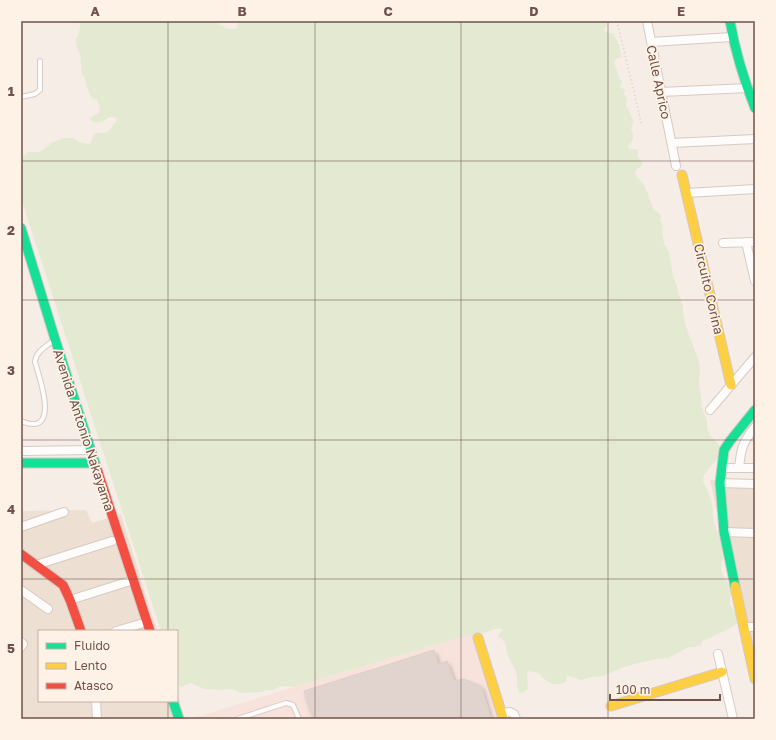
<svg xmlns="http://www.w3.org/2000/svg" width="776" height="740" font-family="'Golos Text',sans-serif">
  <defs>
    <filter id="shadow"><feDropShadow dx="2" dy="3.5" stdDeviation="2" flood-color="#0004"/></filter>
  </defs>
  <rect width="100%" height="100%" fill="#f5ede6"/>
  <path fill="#eedfd3" d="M710,480L755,481V683Z
    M86,510L92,523L121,514L157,631H39V701H177V694L185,719H21V511Z"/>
  <path fill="#f8e3dc" d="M476,631L503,719H190Z"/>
  <path fill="#e3ead1" d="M78,21H213C221,25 228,32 237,28L239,21H606L607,23V26L604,28V31L610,33H613L619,45L621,57L616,59L614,62L620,79L622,81L620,87L625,90L624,93L627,99L626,105L627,108L630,113L634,122L631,128C633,134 635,140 629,144L628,147L630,149H636L638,151V157L642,162V165L635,171C635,178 640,179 643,184C645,188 648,192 649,196C650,200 651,204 653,208C656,214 663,211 660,220L663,226L662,231L664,244L669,252L673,277L676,283L679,296L683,305V315L688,333L699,361L700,368L699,383L702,408L707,420V429L710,435L719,445L721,451L719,456L704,475L703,481L711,499L713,511L714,523L721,541L723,557L721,569L723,575L730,586L731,592L730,598V605L737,615L739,621L735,625L725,631L719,633L708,639L703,640L701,645L695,647H689L668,658L656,659L638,663L621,668L603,676L591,677L581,680L570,676H567L566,678L567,681C556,688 546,683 539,673L528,671L527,677L528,689L522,693L519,692C516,685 518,682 517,676C516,669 509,660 507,653C506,649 507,646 505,643C505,643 502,639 501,638H498V635L502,631V629L499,628L474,636H470L468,635L293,687L281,686L273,690H267L261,692L240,693L235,690L226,689L220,690L204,689L193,684L190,683L182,687L179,686L177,681V631H161L21,198V158L29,152H40L53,142L64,138H74L79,142L89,144L91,142L94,134C105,130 105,138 113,125C115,123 116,121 117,119C109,114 107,120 100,122C97,123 95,122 92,122L91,119V117L99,113L100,107L96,99H93L90,95L86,84L85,79L82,74L80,54L77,48L76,39L79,33L80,27V24Z"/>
  <path fill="#e1d4ce" stroke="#ddcfc9" filter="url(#shadow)" d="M434,650L438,664L447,661L454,681L464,679L481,686L491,719H314L304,691Z"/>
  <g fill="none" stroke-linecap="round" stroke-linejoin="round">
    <defs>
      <path id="lane" d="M21,97L35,94L40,90V61
        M21,421C61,438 40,379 35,362C36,352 45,347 53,341
        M237,719L286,703L293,705L299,719"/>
      <path id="street" d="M647,21L676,166
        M651,42L732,37
        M661,92L748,88
        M672,143L755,139
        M687,193L755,189
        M746,242L755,281
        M723,243L755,242
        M710,410L755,357
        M21,451L90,450
        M722,468H755
        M739,468C741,449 742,443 755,427
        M720,483L755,484
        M21,527L64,512
        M724,532L755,533
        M36,565L112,541
        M21,590L48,609
        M70,600L127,582
        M744,627H755
        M116,631L140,624
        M21,642L23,644L21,647
        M718,654L733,719
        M96,701L97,719
        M503,719C503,715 505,712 510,712L514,714L516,719"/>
      <path id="fast" d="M730,21C735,51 744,80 755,108
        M21,228L55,339L96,466
        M21,463H95
        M735,586L724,532L720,483L724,450L730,441L755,410
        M173,701L179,719"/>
      <path id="slow" d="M682,175L731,385
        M735,586L755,679
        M478,638L503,718
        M611,706L722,672"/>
      <path id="jam" d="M96,466L150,631
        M21,554L63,585L70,600L81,631"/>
    </defs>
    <use href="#lane" stroke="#d6cac4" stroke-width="6"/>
    <use href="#street" stroke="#d6cac4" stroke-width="10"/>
    <use href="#fast" stroke="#d5c9c3" stroke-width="11"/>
    <use href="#slow" stroke="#d5c9c3" stroke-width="11"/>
    <use href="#jam" stroke="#d5c9c3" stroke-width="11"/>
    <path stroke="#d6ccc8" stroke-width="1.5" stroke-dasharray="1 3" stroke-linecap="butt" d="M617,21L642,126"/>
    <use href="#lane" stroke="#fefcfb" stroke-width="4"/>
    <use href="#street" stroke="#fefcfb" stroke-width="8"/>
    <use href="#fast" stroke="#16e098" stroke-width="9"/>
    <use href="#slow" stroke="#ffcf43" stroke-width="9"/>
    <use href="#jam" stroke="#f24e42" stroke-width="9"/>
  </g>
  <path fill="none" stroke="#705249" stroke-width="1" stroke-opacity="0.55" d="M168,21V631M315,21V719M461,21V719M608,21V719M21,161H755M21,300H755M21,440H755M21,579H755M168,701V719"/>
  <g text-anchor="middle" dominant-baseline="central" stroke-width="3.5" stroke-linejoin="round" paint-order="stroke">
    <g font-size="13" fill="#705249" stroke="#fef1e5">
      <text transform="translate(659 82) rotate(78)">Calle Aprico</text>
      <text transform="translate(709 289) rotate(77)">Circuito Corina</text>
      <text transform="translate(84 430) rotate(72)">Avenida Antonio Nakayama</text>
    </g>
  </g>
  <rect width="776" height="740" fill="none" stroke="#fef1e5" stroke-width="44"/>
  <rect x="38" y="630" width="140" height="72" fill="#fef1e5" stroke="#c5b1a7"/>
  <rect x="46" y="643" width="20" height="6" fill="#16e098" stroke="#c5b1a7"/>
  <text x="74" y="650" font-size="12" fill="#705249">Fluido</text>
  <rect x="46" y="663" width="20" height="6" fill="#ffcf43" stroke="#c5b1a7"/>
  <text x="74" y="670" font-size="12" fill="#705249">Lento</text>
  <rect x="46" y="683" width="20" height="6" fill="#f24e42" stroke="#c5b1a7"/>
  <text x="74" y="690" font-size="12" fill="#705249">Atasco</text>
  <path d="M610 694v6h110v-6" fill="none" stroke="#705249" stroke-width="2"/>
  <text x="616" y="694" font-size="12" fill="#705249" stroke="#fef1e5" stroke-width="3" paint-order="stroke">100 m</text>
  <rect x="22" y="22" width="732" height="696" fill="none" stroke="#705249" stroke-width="1.5"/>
  <g font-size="13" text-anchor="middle" font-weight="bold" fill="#705249">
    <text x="95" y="16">A</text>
    <text x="242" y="16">B</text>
    <text x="388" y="16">C</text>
    <text x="534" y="16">D</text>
    <text x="681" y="16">E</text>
    <text x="11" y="96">1</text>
    <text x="11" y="235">2</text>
    <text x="11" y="375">3</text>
    <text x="11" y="514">4</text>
    <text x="11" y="653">5</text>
  </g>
</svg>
